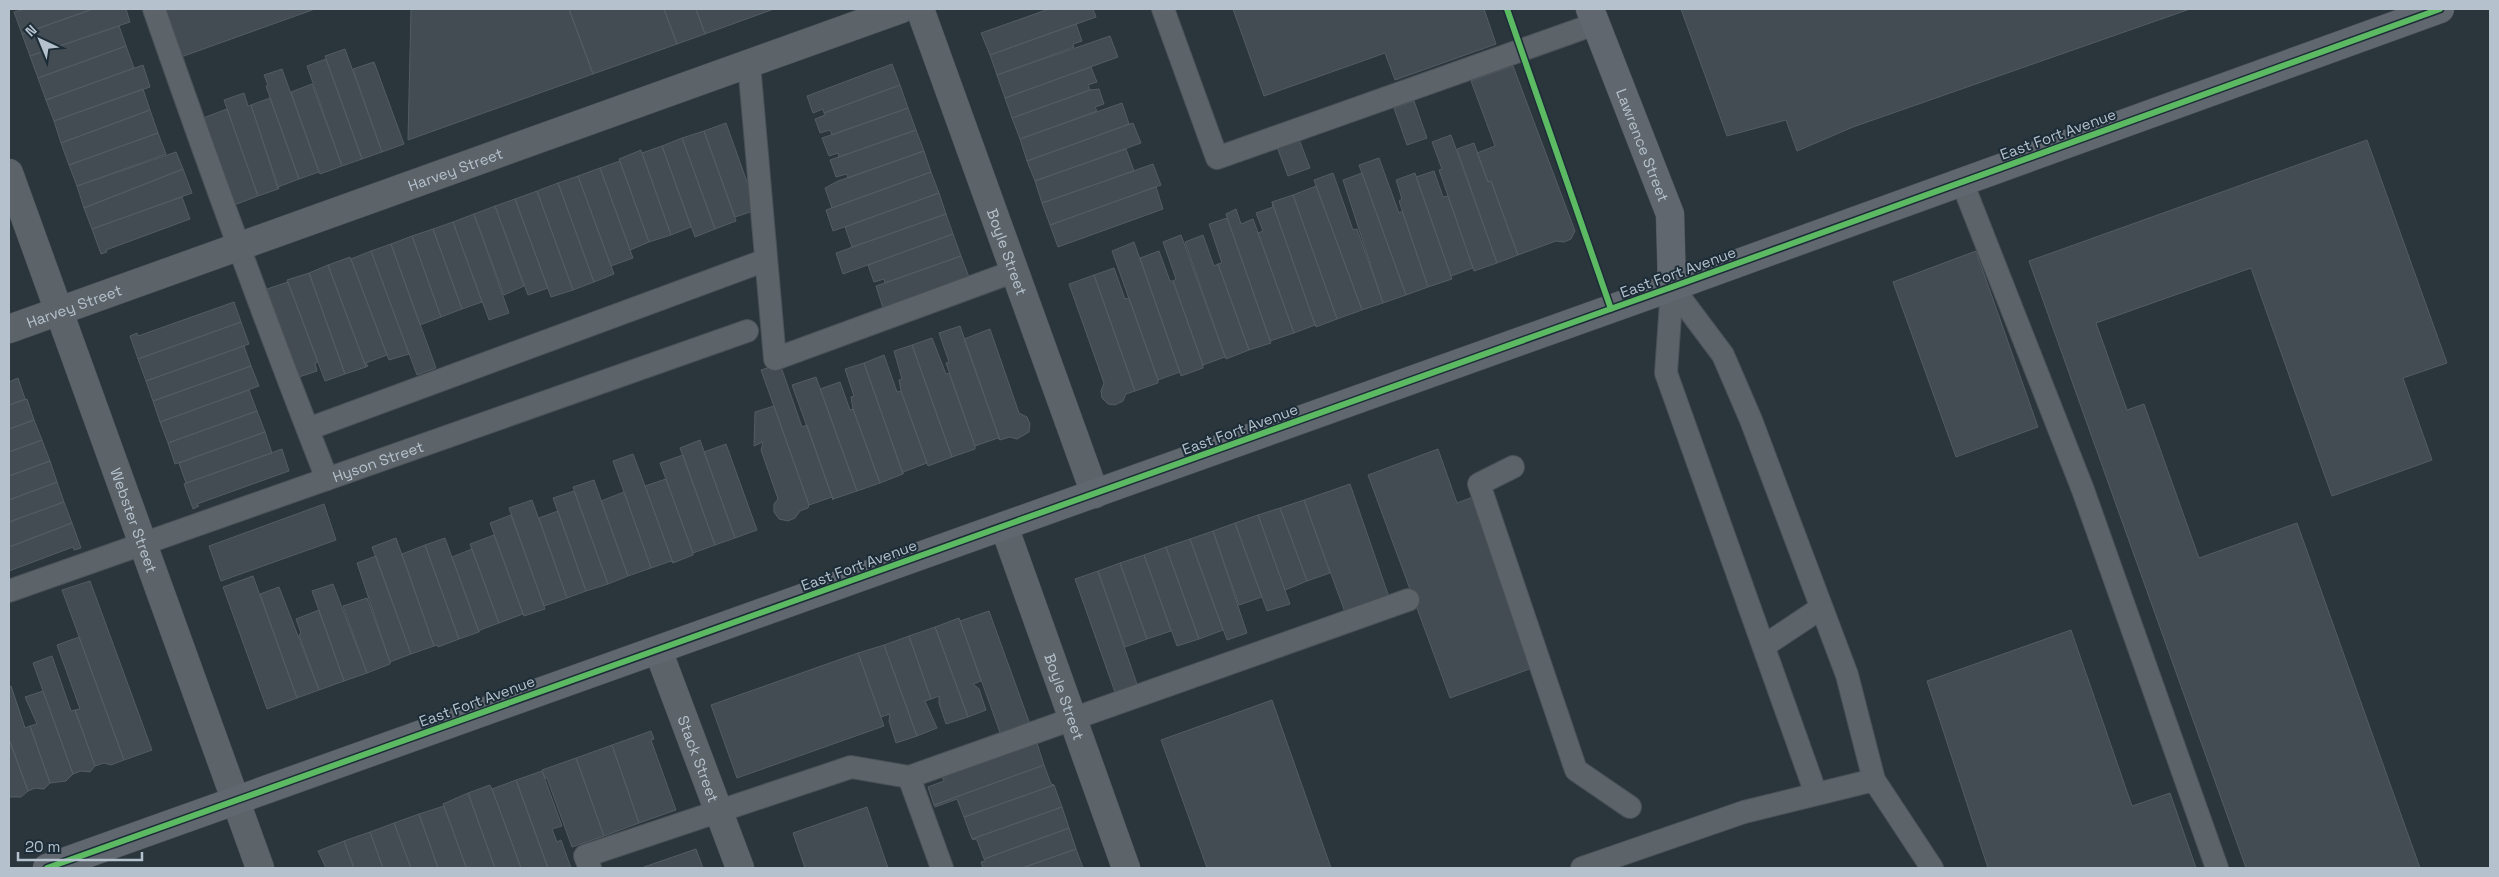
<svg xmlns="http://www.w3.org/2000/svg" width="2499" height="877" font-family="'Space Grotesk',sans-serif">
  <rect width="100%" height="100%" fill="#2a353c"/>
  <path fill="#434c52" stroke="#535c63" d="M25,9H93L22,34L14,12Z
    M93,9H126L130,22L30,56L22,34Z
    M164,9H315L181,57Z
    M411,9H569L593,74L408,140Z
    M569,9H664L677,44L593,74Z
    M664,9H696L705,34L677,44Z
    M696,9H774L705,34Z
    M1049,9H1093L1096,17L990,55L981,33Z
    M1233,9H1484L1496,44L1395,80L1385,53L1264,96Z
    M1681,9H2190L1853,127L1797,151L1786,120L1727,136Z
    M1076,24L1082,41L1073,44L1074,47L997,75L990,55Z
    M119,26L126,46L38,78L30,56Z
    M1110,36L1118,57L1005,98L997,75Z
    M126,46L134,68L46,100L38,78Z
    M345,49L382,152L362,159L325,56Z
    M326,59L362,159L342,166L307,66Z
    M374,62L404,144L382,152L353,69Z
    M892,64L900,85L824,113L823,109L813,113L807,96Z
    M143,65L150,87L54,121L46,100Z
    M1513,66L1575,231L1571,239L1564,242L1556,241L1518,255L1491,181L1488,182L1477,153L1495,146L1471,81Z
    M1091,67L1097,82L1088,85L1090,90L1012,118L1005,98Z
    M282,69L319,172L299,179L266,86L268,85L264,75Z
    M312,84L342,166L320,174L291,92Z
    M900,85L908,108L832,135L830,130L820,133L815,119L825,115L824,113Z
    M143,89L150,110L61,143L54,121Z
    M1099,89L1104,104L1095,107L1097,111L1020,139L1012,118L1090,90Z
    M244,93L248,106L251,105L278,189L258,196L224,100Z
    M270,98L299,179L278,187L279,189L251,105Z
    M1414,101L1427,138L1407,145L1394,108Z
    M1122,103L1129,124L1027,161L1020,139Z
    M908,108L916,130L839,157L838,153L829,156L822,138Z
    M227,109L258,196L234,205L203,118Z
    M150,110L158,133L69,165L61,143Z
    M726,123L747,182L757,178L759,209L735,217L704,131Z
    M1133,123L1141,143L1035,181L1027,161Z
    M916,130L924,151L848,178L847,174L836,177L830,160Z
    M704,131L736,221L715,229L682,138Z
    M158,133L166,154L77,186L69,165Z
    M1451,135L1497,263L1474,271L1439,170L1442,169L1432,142Z
    M682,138L715,229L695,237L662,146Z
    M1299,139L1310,168L1288,176L1277,147Z
    M2367,140L2447,363L2403,378L2432,460L2332,496L2251,268L2096,323L2127,410L2144,404L2199,558L2297,523L2420,868H2246L2029,261Z
    M1474,143L1488,182L1491,181L1518,255L1497,263L1457,149Z
    M662,146L691,227L671,235L642,153Z
    M1126,149L1134,171L1042,203L1035,181Z
    M641,150L671,235L649,242L619,159Z
    M924,151L931,172L832,208L825,188L838,181Z
    M176,152L183,169L84,208L77,186Z
    M1379,158L1399,213L1402,211L1428,287L1406,295L1359,165Z
    M620,161L649,242L630,250L600,168Z
    M1153,164L1161,185L1050,225L1042,203Z
    M600,168L633,258L611,266L578,176Z
    M183,169L192,193L92,229L84,208Z
    M1434,171L1443,197L1448,196L1473,268L1451,276L1416,177Z
    M931,172L939,193L833,231L826,210Z
    M1333,173L1353,230L1357,229L1383,303L1362,310L1314,180Z
    M1362,173L1406,295L1383,303L1343,180Z
    M1415,173L1452,279L1428,287L1399,201L1402,199L1396,180Z
    M578,176L614,274L594,282L558,183Z
    M558,183L594,282L573,290L537,191Z
    M1316,186L1362,310L1337,319L1293,195Z
    M1156,187L1163,209L1058,247L1050,225Z
    M537,191L573,290L551,297L515,199Z
    M939,193L946,214L852,247L845,227Z
    M1293,195L1337,319L1316,327L1272,202Z
    M182,197L190,219L106,250L107,252L101,254L92,229Z
    M515,199L548,288L528,295L495,206Z
    M1272,202L1315,325L1294,333L1258,233L1263,231L1256,213L1273,207Z
    M495,206L524,286L504,295L474,214Z
    M1236,209L1241,224L1253,219L1294,333L1270,341L1226,214Z
    M474,214L509,313L489,320L453,222Z
    M946,214L953,234L843,274L836,253Z
    M1227,218L1271,343L1249,350L1218,264L1222,263L1209,224Z
    M453,222L482,302L462,309L433,229Z
    M433,229L462,309L441,317L412,236Z
    M953,234L961,256L885,283L884,279L874,282L868,265Z
    M1181,235L1225,357L1203,365L1173,281L1176,279L1163,242Z
    M1203,235L1214,266L1218,264L1249,350L1226,359L1185,242Z
    M412,236L441,317L420,325L391,244Z
    M1134,242L1180,372L1158,380L1112,251Z
    M391,244L436,368L417,375L371,251Z
    M371,251L409,354L389,360L351,259Z
    M1159,251L1170,281H1173L1203,365V368L1181,376L1140,258Z
    M1976,251L2038,427L1956,457L1893,282Z
    M961,256L969,277L883,308L876,286Z
    M350,257L387,355L366,363L368,366L366,367L328,265Z
    M328,265L366,367L345,374L309,273Z
    M1114,268L1125,299L1129,298L1158,380V383L1135,391L1094,275Z
    M309,273L345,374L325,381L287,280Z
    M1094,275L1135,391L1126,394L1123,401L1115,405L1108,404L1102,398L1101,391L1104,383L1069,284Z
    M288,282L318,362L315,363L317,371L299,377L267,289Z
    M234,302L241,322L138,359L130,336L137,333L138,336Z
    M241,322L249,344L146,381L138,359Z
    M960,326L1000,440L998,438L975,446L946,363L949,362L939,333Z
    M990,329L1019,413L1027,417L1030,424L1029,432L1017,439L1010,437L1000,440L964,339Z
    M932,338L946,374L949,373L975,446V449L952,457L912,345Z
    M912,345L952,457L928,466L901,391L899,380L902,379L894,351Z
    M244,346L251,366L153,401L146,381Z
    M884,355L897,392L901,391L927,463L903,472V474L864,363Z
    M864,363L903,474L880,483L853,409L851,397L854,396L845,369Z
    M780,364L802,427L807,425L833,500L832,497L809,505L761,370Z
    M251,366L259,386L160,422L153,401Z
    M816,377L857,491L833,499L792,385Z
    M18,378L25,399L9,405V382Z
    M840,382L850,410L853,409L880,483L857,491L820,389Z
    M249,390L257,411L168,443L160,422Z
    M27,399L34,420L9,429V405Z
    M774,406L809,505L808,508L800,511L795,518L788,521L779,519L774,512V504L778,499L761,450L763,442L754,446L755,412Z
    M257,411L265,432L175,464L168,443Z
    M34,420L42,440L9,452V429Z
    M265,432L272,453L186,483L179,463Z
    M42,440L50,461L9,476V452Z
    M700,440L735,538L715,545L680,448Z
    M726,444L757,530L735,538L704,452Z
    M282,449L289,471L197,504L199,506L193,509L184,484Z
    M1438,449L1457,503L1473,497L1535,667L1450,698L1368,475Z
    M633,454L645,486L673,563L671,561L651,568L613,461Z
    M683,455L715,545L693,553L660,463Z
    M50,461L57,482L9,500V476Z
    M666,479L693,553V555L673,563L645,486Z
    M594,480L628,576L608,584L573,487Z
    M57,482L64,502L9,522V500Z
    M1350,484L1390,600L1346,615L1304,500Z
    M574,491L608,584L586,591L553,498Z
    M624,492L651,568L628,576L601,501Z
    M532,500L567,598L544,606L509,508Z
    M1304,500L1330,573L1307,581L1280,508Z
    M64,502L72,523L9,547V522Z
    M324,504L336,540L221,581L209,546Z
    M1280,508L1307,581L1285,590L1258,515Z
    M558,511L586,591L567,598L539,518Z
    M511,515L545,609L524,616L490,523Z
    M1258,515L1290,604L1267,611L1235,523Z
    M72,523L81,548L74,550L73,547L9,571V547Z
    M1235,523L1262,597L1239,605L1213,531Z
    M1213,531L1247,633L1227,640L1190,539Z
    M494,535L523,614L499,623L470,544Z
    M396,538L434,646L411,654L372,547Z
    M445,538L479,632L459,639L425,545Z
    M1190,539L1223,630L1199,639L1166,547Z
    M425,545L459,639L438,647L437,645L434,646L402,554Z
    M1166,547L1199,639L1177,646L1144,555Z
    M472,549L499,623L480,630L479,632L452,557Z
    M1144,555L1171,631L1147,639L1120,563Z
    M376,556L411,654L390,662L357,563Z
    M1120,563L1147,639L1125,647L1098,571Z
    M1098,571L1139,690L1117,698L1075,579Z
    M253,576L297,698L267,709L223,587Z
    M90,581L152,750L124,760L62,590Z
    M333,584L367,673L344,681L312,591Z
    M279,587L319,690L297,698L260,594Z
    M367,598L390,662V664L367,673L343,606Z
    M319,610L344,681L319,690L299,635L301,633L296,619Z
    M989,611L1031,727L1002,738L960,621Z
    M959,618L981,681L973,684L979,689L986,710L968,717L935,627Z
    M935,627L968,717L946,724L939,703V696L931,699L909,636Z
    M2071,630L2132,806L2170,793L2196,868H1988L1927,681Z
    M909,636L931,699L925,701L937,728L917,736L884,645Z
    M79,637L124,760L111,765L104,763L95,766L75,710L80,709L57,645Z
    M884,645L917,736L896,743L889,721L890,714L881,717L858,653Z
    M858,653L884,726L737,778L711,705Z
    M52,656L71,711L75,710L95,766L90,772L81,771L73,774L33,663Z
    M11,686L25,728L30,726L50,783L44,789L35,788L28,791L9,739V687Z
    M43,691L73,774L66,781L50,783L30,726L37,724L25,697Z
    M1272,700L1331,868H1207L1161,740Z
    M651,731L654,739L651,740L676,810L639,823L612,745Z
    M9,739L28,791L21,797H9Z
    M1037,743L1044,765L934,805L928,787L944,781L942,777Z
    M612,745L639,823L604,836L576,758Z
    M576,758L604,836L572,847L547,778H545L542,770Z
    M1044,765L1051,784L1054,785L964,817L957,799L935,807L934,805Z
    M542,771L562,826L552,829L557,842L561,840L571,868H548L516,780Z
    M516,780L548,868H521L492,789Z
    M490,785L492,789L521,868H495L468,793Z
    M1054,785L1062,807L972,839L964,817Z
    M468,793L495,868L466,867L443,804Z
    M444,806L466,867L461,868H438L419,814Z
    M867,807L888,868H805L793,833Z
    M1062,807L1069,828L984,859L977,840L972,839Z
    M419,814L438,868H411L394,823Z
    M394,823L411,868H383L370,832Z
    M1069,828L1076,849L1022,868H983L981,862L985,861L984,859Z
    M370,832L383,868H354L344,841Z
    M344,841L354,868H326L318,851Z
    M696,849L703,868H641Z
    M1076,849L1083,868H1022Z"/>
  <g fill="none" stroke-linecap="round" stroke-linejoin="round">
    <defs>
      <g id="lane">
        <path d="M154,9C209,167 266,324 327,479"/>
        <path d="M1163,9L1217,158L1595,24"/>
        <path d="M749,64L775,359L1015,271"/>
        <path d="M1962,182L2083,490L2217,868"/>
        <path d="M1672,287L1723,355L1751,420L1847,675L1874,780L1932,868"/>
        <path d="M1672,287L1666,373L1816,794"/>
        <path d="M308,429L766,260"/>
        <path d="M1513,467L1479,484L1576,770L1630,807"/>
        <path id="s1" d="M9,591L747,331"/>
        <path d="M1764,646L1821,608"/>
        <path d="M909,777L1408,600"/>
        <path d="M590,868L585,856L851,767L909,777L942,868"/>
        <path d="M1582,868L1744,812L1874,780"/>
      </g>
      <g id="street">
        <path id="s2" d="M920,9L1095,494"/>
        <path id="s3" d="M9,173L260,868"/>
        <path id="s4" d="M9,329L901,9"/>
        <path id="s5" d="M1004,526L1126,868"/>
        <path id="s6" d="M658,650L740,868"/>
      </g>
      <g id="secondary">
        <path id="s7" d="M1590,9L1670,214L1672,287"/>
        <path d="M47,868L1672,287L2440,9"/>
      </g>
    </defs>
    <use href="#lane" stroke="#495156" stroke-width="24"/>
    <use href="#street" stroke="#495156" stroke-width="29"/>
    <use href="#secondary" stroke="#495156" stroke-width="29"/>
    <use href="#lane" stroke="#5c6369" stroke-width="22"/>
    <use href="#street" stroke="#5c6369" stroke-width="28"/>
    <use href="#secondary" stroke="#60676e" stroke-width="28"/>
    <defs>
      <path id="cycleway" d="M1507,9L1611,309
        M47,868L1672,287L2440,9"/>
    </defs>
    <use href="#cycleway" stroke="#1d2d38" stroke-width="9"/>
    <use href="#cycleway" stroke="#5cba63" stroke-width="6"/>
  </g>
  <g text-anchor="middle" dominant-baseline="central" stroke-width="4" stroke-linejoin="round" paint-order="stroke">
    <g font-size="15" fill="#b5c2cd" stroke="#1d2d38">
      <text transform="translate(2058 134) rotate(-20)">East Fort Avenue</text>
      <text stroke="none"><textPath href="#s7" startOffset="146">Lawrence Street</textPath></text>
      <text stroke="none"><textPath href="#s4" startOffset="474">Harvey Street</textPath></text>
      <text stroke="none"><textPath href="#s2" startOffset="258">Boyle Street</textPath></text>
      <text transform="translate(1678 272) rotate(-20)">East Fort Avenue</text>
      <text stroke="none"><textPath href="#s4" startOffset="69">Harvey Street</textPath></text>
      <text transform="translate(1240 429) rotate(-20)">East Fort Avenue</text>
      <text stroke="none"><textPath href="#s1" startOffset="391">Hyson Street</textPath></text>
      <text stroke="none"><textPath href="#s3" startOffset="369">Webster Street</textPath></text>
      <text transform="translate(859 565) rotate(-20)">East Fort Avenue</text>
      <text stroke="none"><textPath href="#s5" startOffset="181">Boyle Street</textPath></text>
      <text transform="translate(477 701) rotate(-20)">East Fort Avenue</text>
      <text stroke="none"><textPath href="#s6" startOffset="116">Stack Street</textPath></text>
    </g>
  </g>
  <rect width="2499" height="877" fill="none" stroke="#b5c2cd" stroke-width="20"/>
  <g transform="translate(40 40) rotate(316)" stroke="#1d2d38" stroke-width="4" paint-order="stroke">
  <path d="M0-4L9 19L0 12L-9 19Z" fill="#b5c2cd"/>
  <text y="-8" font-size="14" font-weight="bold" text-anchor="middle" fill="#b5c2cd">N</text>
  </g>
  <path d="M18 852v8h124v-8" fill="none" stroke="#b5c2cd" stroke-width="2.5"/>
  <text x="25" y="852" font-size="15" fill="#b5c2cd" stroke="#1d2d38" stroke-width="4" paint-order="stroke">20 m</text>
</svg>
